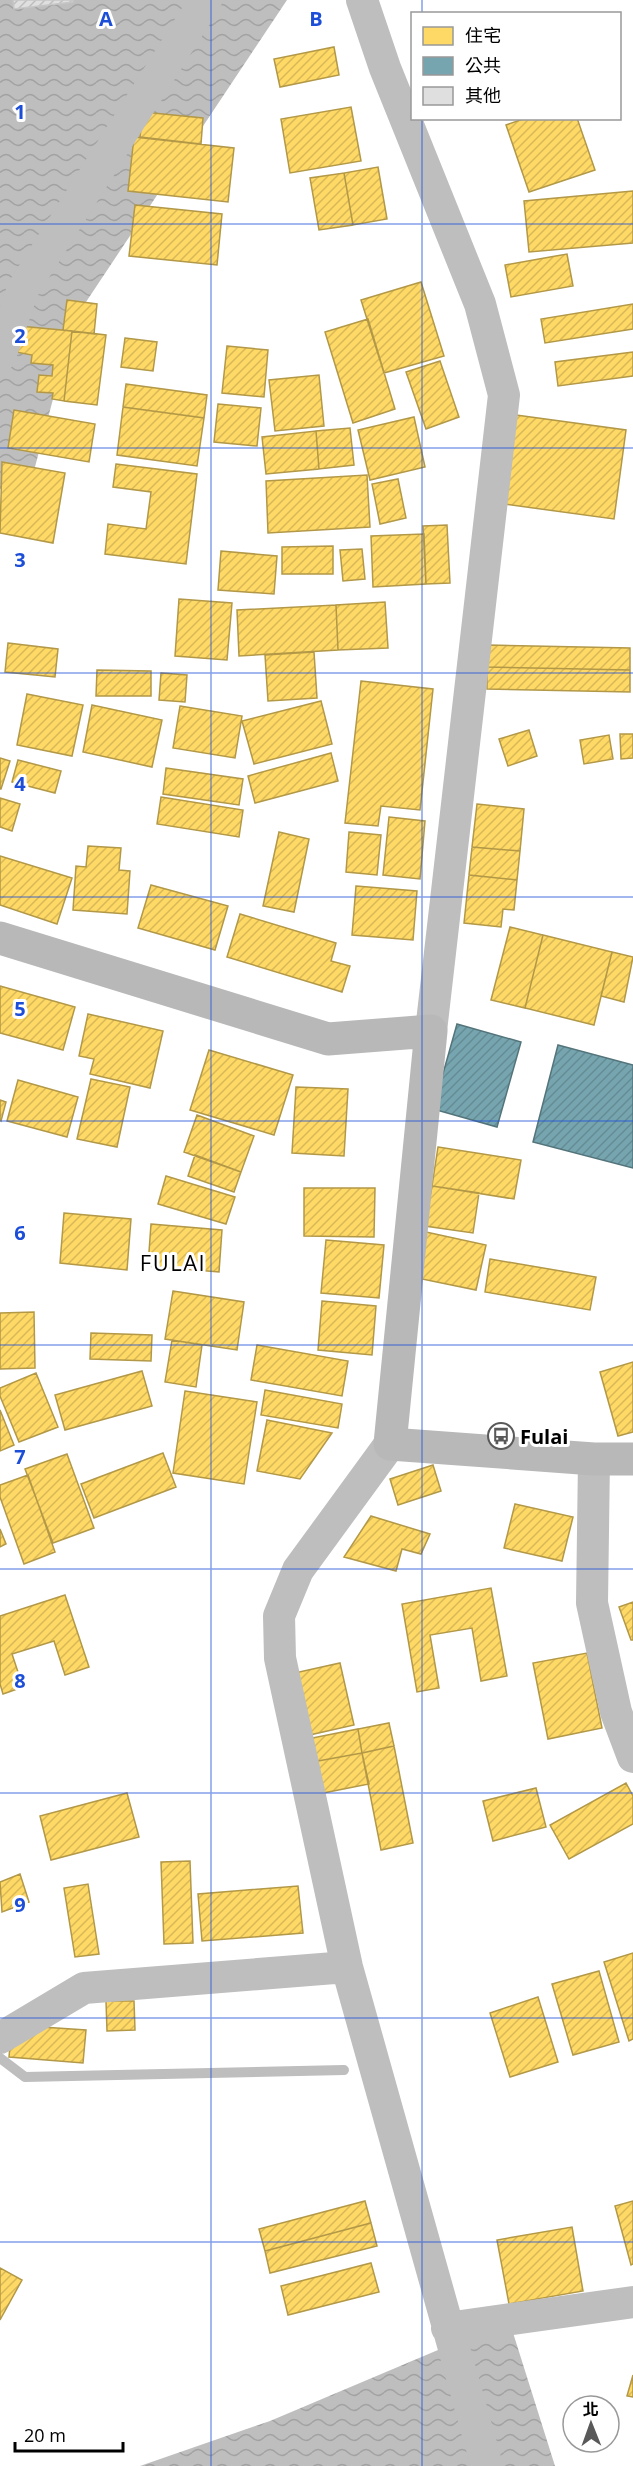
<svg xmlns="http://www.w3.org/2000/svg" width="633" height="2466" font-family="'Open Sans','Noto Sans TC',sans-serif">
  <defs>
    <pattern id="water-waves" width="16" height="10" patternUnits="userSpaceOnUse" patternTransform="scale(1.5)"><rect width="16" height="10" fill="#bebebe"/><path d="M0 5q4-4 8 0t8 0" fill="none" stroke="#a2a2a2"/></pattern>
    <pattern id="homes-hatch" width="6" height="6" patternUnits="userSpaceOnUse" patternTransform="scale(1.5)"><rect width="6" height="6" fill="#ffd966"/><path d="M-1 1l2-2M0 6l6-6M5 7l2-2" fill="none" stroke="#d9b857"/></pattern>
    <pattern id="public-hatch" width="6" height="6" patternUnits="userSpaceOnUse" patternTransform="scale(1.5)"><rect width="6" height="6" fill="#76a5af"/><path d="M-1 1l2-2M0 6l6-6M5 7l2-2" fill="none" stroke="#648c95"/></pattern>
    <pattern id="building-hatch" width="6" height="6" patternUnits="userSpaceOnUse" patternTransform="scale(1.5)"><rect width="6" height="6" fill="#dfdfdf"/><path d="M-1 1l2-2M0 6l6-6M5 7l2-2" fill="none" stroke="#bebebe"/></pattern>
  </defs>
  <rect width="100%" height="100%" fill="#fff"/>
  <path fill="url(#water-waves)" d="M0,0H287L74,320L27,497L0,489Z
    M509,2320L555,2466H140L270,2421Z"/>
  <path fill="url(#homes-hatch)" stroke="#b29847" stroke-width="1.5" d="M334,47L339,75L280,87L274,59Z
    M351,107L361,161L290,173L281,119Z
    M143,112L203,118L201,144L140,137Z
    M526,118H577L595,170L529,192L506,125Z
    M134,137L234,148L228,202L128,191Z
    M378,167L387,219L353,225L344,173Z
    M344,173L353,225L319,230L310,178Z
    M633,191V243L529,252L524,201Z
    M135,205L222,214L217,265L129,256Z
    M567,254L573,286L511,297L505,265Z
    M421,282L444,356L384,373L361,300Z
    M67,300L97,304L94,334L63,330Z
    M633,304V329L545,343L541,319Z
    M368,319L395,409L353,423L325,332Z
    M19,326L72,331L64,401L52,399L53,393L37,392L39,375L52,376L53,365L31,363L32,355L16,352Z
    M72,331L106,335L97,405L64,401Z
    M125,338L157,342L153,371L121,367Z
    M227,346L268,350L264,397L222,393Z
    M633,352V376L558,386L555,362Z
    M440,361L459,417L426,429L406,372Z
    M319,375L324,426L275,431L269,380Z
    M126,384L207,395L204,418L123,407Z
    M218,404L261,408L257,446L214,442Z
    M123,407L204,418L197,466L117,455Z
    M14,410L95,424L89,462L8,448Z
    M516,415L626,430L614,519L504,504Z
    M414,417L425,467L370,480L358,430Z
    M350,428L354,465L319,469L316,431Z
    M316,431L319,469L266,474L262,437Z
    M2,462L65,473L53,543L0,533Z
    M116,464L197,474L186,564L105,554L108,524L146,529L151,492L113,487Z
    M367,475L370,527L268,533L266,481Z
    M398,479L406,518L380,524L372,484Z
    M447,525L450,583L426,584L423,526Z
    M424,534L426,584L373,587L371,536Z
    M333,546V574H282V547Z
    M362,549L365,579L343,581L340,550Z
    M221,551L277,556L274,594L218,590Z
    M179,599L232,603L227,660L175,656Z
    M385,602L388,648L338,650L336,605Z
    M336,605L338,650L239,656L237,610Z
    M8,643L58,649L55,677L5,672Z
    M488,645L630,648V670L487,667Z
    M314,652L317,698L268,701L265,655Z
    M487,667L630,670V692L487,689Z
    M97,670L151,671V696H96Z
    M161,673L187,675L185,702L159,700Z
    M361,681L433,689L420,810L381,806L378,826L345,823Z
    M27,694L83,705L72,756L17,745Z
    M321,701L332,744L254,764L242,721Z
    M92,705L162,720L152,767L83,752Z
    M180,706L242,716L235,758L173,748Z
    M529,730L537,756L508,766L499,739Z
    M620,734H633V758L621,759Z
    M609,735L613,759L584,764L580,740Z
    M331,753L338,781L255,803L248,776Z
    M0,758L10,761L1,789H0Z
    M18,760L61,771L55,793L12,782Z
    M166,768L243,779L239,805L163,794Z
    M161,797L243,810L239,837L157,824Z
    M0,798L20,804L12,831L0,827Z
    M477,804L524,809L520,851L472,847Z
    M389,817L425,821L420,879L383,875Z
    M279,832L309,839L294,912L263,906Z
    M349,832L381,835L377,875L346,872Z
    M88,846L121,848L119,870L130,871L127,914L73,910L76,866L86,867Z
    M472,847L520,851L517,880L469,875Z
    M0,856L72,878L57,924L0,905Z
    M469,875L517,880L514,910L503,909L501,927L464,923Z
    M151,885L228,906L215,950L138,928Z
    M356,886L417,891L413,940L352,935Z
    M240,914L336,943L331,961L350,966L342,992L227,957Z
    M510,927L543,935L525,1008L491,1000Z
    M543,935L612,952L594,1025L525,1008Z
    M612,952L633,957L624,1002L601,996Z
    M0,986L75,1007L63,1050L0,1033Z
    M88,1014L163,1031L150,1088L90,1074L94,1059L79,1056Z
    M209,1050L293,1075L274,1135L190,1110Z
    M91,1079L130,1087L117,1147L77,1139Z
    M18,1080L78,1097L67,1137L7,1121Z
    M296,1087L348,1089L344,1156L292,1153Z
    M0,1100L6,1102L1,1121L0,1120Z
    M197,1115L254,1136L241,1172L184,1152Z
    M438,1147L521,1160L514,1199L432,1186Z
    M195,1155L241,1172L234,1192L188,1176Z
    M166,1176L235,1197L226,1224L158,1204Z
    M432,1186L479,1193L473,1233L425,1226Z
    M304,1188H375L374,1237L304,1236Z
    M64,1213L131,1219L127,1270L60,1263Z
    M151,1224L222,1230L219,1272L148,1266Z
    M426,1232L486,1245L476,1290L417,1278Z
    M326,1240L384,1245L379,1298L321,1293Z
    M490,1259L596,1277L590,1310L485,1292Z
    M173,1291L244,1302L237,1350L165,1339Z
    M322,1301L376,1306L372,1355L318,1350Z
    M34,1312L35,1368L0,1369V1313Z
    M91,1333L152,1335L151,1361L90,1359Z
    M172,1340L202,1345L196,1387L165,1382Z
    M257,1345L348,1361L342,1396L251,1380Z
    M633,1362V1432L618,1436L600,1372Z
    M142,1371L152,1406L65,1430L55,1395Z
    M36,1373L58,1427L19,1442L0,1396V1388Z
    M265,1390L342,1404L338,1428L261,1415Z
    M185,1391L257,1402L244,1484L173,1473Z
    M0,1410L14,1445L0,1451Z
    M267,1420L332,1433L300,1479L257,1471Z
    M163,1453L176,1487L94,1518L81,1484Z
    M67,1454L94,1528L53,1543L25,1469Z
    M433,1465L441,1491L398,1505L390,1479Z
    M28,1475L55,1552L24,1564L0,1497V1485Z
    M515,1504L573,1517L562,1561L504,1548Z
    M371,1516L430,1534L421,1554L402,1549L396,1571L344,1557Z
    M0,1529L6,1544L0,1547Z
    M491,1588L507,1676L481,1681L472,1628L430,1635L439,1688L417,1692L402,1604Z
    M65,1595L89,1667L65,1675L54,1641L12,1654L23,1687L3,1694L0,1684V1616Z
    M633,1602V1640H631L619,1607Z
    M587,1653L602,1728L548,1739L533,1663Z
    M340,1663L354,1725L305,1736L290,1674Z
    M389,1723L394,1746L362,1753L358,1729Z
    M358,1729L362,1753L307,1763L302,1740Z
    M394,1746L413,1843L381,1850L362,1753Z
    M362,1753L369,1784L313,1795L307,1763Z
    M626,1783L633,1796V1824L569,1859L550,1825Z
    M536,1788L546,1827L493,1841L483,1801Z
    M127,1793L139,1837L51,1860L40,1816Z
    M190,1861L193,1943L164,1944L161,1862Z
    M20,1874L29,1902L2,1912L0,1882Z
    M88,1884L99,1954L75,1957L64,1888Z
    M298,1886L303,1933L202,1941L198,1894Z
    M633,1953V2039L629,2041L604,1962Z
    M599,1971L619,2042L573,2055L552,1984Z
    M538,1997L558,2062L510,2077L490,2013Z
    M106,2001H134L135,2030L107,2031Z
    M12,2025L86,2030L83,2063L9,2057Z
    M365,2201L371,2223L265,2251L259,2229Z
    M633,2201V2264L631,2265L615,2206Z
    M371,2223L377,2246L270,2273L265,2251Z
    M572,2227L583,2291L509,2304L497,2240Z
    M371,2263L379,2292L288,2315L281,2286Z
    M0,2268L22,2280L0,2320Z
    M633,2375V2397L627,2396Z"/>
  <path fill="url(#public-hatch)" stroke="#53747a" stroke-width="1.5" d="M457,1024L521,1042L497,1127L433,1109Z
    M558,1045L633,1065V1168L533,1142Z"/>
  <g fill="none" stroke-linecap="round" stroke-linejoin="round">
    <path stroke="#bebebe" stroke-width="10" d="M0,2058L25,2077L344,2070"/>
  </g>
  <path fill="url(#building-hatch)" stroke="#c6c6c6" stroke-width="1.5" d="M13,0H73V2L14,9Z"/>
  <g fill="none" stroke-linecap="round" stroke-linejoin="round">
    <path stroke="#bebebe" stroke-width="32" d="M362,0L385,68L480,304L504,395L431,1031
      M0,356L23,289L206,0
      M390,1444L298,1570L279,1616L280,1658L347,1967L487,2466
      M594,1459L592,1603L616,1712L633,1757
      M0,2038L84,1988L347,1967
      M447,2328L633,2302"/>
    <path stroke="#b8b8b8" stroke-width="33" d="M0,938L328,1039L431,1031L390,1444L594,1459H633"/>
  </g>
  <path fill="none" stroke="#1d4ed8" stroke-width="1.5" stroke-opacity="0.55" d="M211,0V2466M422,0V14M422,118V2466M0,224H633M0,448H633M0,673H633M0,897H633M0,1121H633M0,1345H633M0,1569H633M0,1793H633M0,2018H633M0,2242H633"/>
  <defs>
    <symbol id="bus-ring" viewBox="-11 -11 22 22"><circle r="9.5" fill="#fff" stroke="#595959" stroke-width="1.5"/><path d="M-5-6H5V4H4V6H2V4H-2V6H-4V4H-5ZM-3.5-4V0h7V-4ZM-3.5 1.2v1.5H-2V1.2ZM2 1.2v1.5H3.5V1.2Z" fill="#595959"/></symbol>
  </defs>
  <g fill-rule="evenodd">
    <use href="#bus-ring" x="486" y="1421" width="30" height="30"/>
  </g>
  <g text-anchor="middle" dominant-baseline="central" stroke-width="6" stroke-linejoin="round" paint-order="stroke">
    <g font-size="20" font-weight="bold" fill="#000" stroke="#fff" text-anchor="start">
      <text x="520" y="1436">Fulai</text>
    </g>
    <g font-size="22" letter-spacing="1.5" fill="#000" stroke="#fff">
      <text x="173" y="1262">FULAI</text>
    </g>
  </g>
  <g font-size="20" text-anchor="middle" font-weight="bold" fill="#1d4ed8" stroke="#fff" stroke-width="6" stroke-linejoin="round" paint-order="stroke">
    <text x="106" y="26">A</text>
    <text x="316" y="26">B</text>
    <text x="20" y="119">1</text>
    <text x="20" y="343">2</text>
    <text x="20" y="567">3</text>
    <text x="20" y="791">4</text>
    <text x="20" y="1016">5</text>
    <text x="20" y="1240">6</text>
    <text x="20" y="1464">7</text>
    <text x="20" y="1688">8</text>
    <text x="20" y="1912">9</text>
  </g>
  <rect x="411" y="12" width="210" height="108" fill="#ffffff" stroke="#999999" stroke-width="1.5"/>
  <rect x="423" y="27" width="30" height="18" fill="#ffd966" stroke="#999999" stroke-width="1.5"/>
  <text x="465" y="42" font-size="18" fill="#000000">住宅</text>
  <rect x="423" y="57" width="30" height="18" fill="#76a5af" stroke="#999999" stroke-width="1.5"/>
  <text x="465" y="72" font-size="18" fill="#000000">公共</text>
  <rect x="423" y="87" width="30" height="18" fill="#dfdfdf" stroke="#999999" stroke-width="1.5"/>
  <text x="465" y="102" font-size="18" fill="#000000">其他</text>
  <g transform="translate(591 2424) rotate(359)"><circle r="28" fill="#ffffff" stroke="#999999" stroke-width="1.5"/>
  <path d="M0-4.5L10 22L0 15L-10 22Z" fill="#595959"/>
  <text y="-9" font-size="16" font-weight="bold" text-anchor="middle" fill="#000000">北</text>
  </g>
  <path d="M15 2442v9h108v-9" fill="none" stroke="#000000" stroke-width="3"/>
  <text x="24" y="2442" font-size="18" fill="#000000" stroke="#ffffff" stroke-width="4.5" paint-order="stroke">20 m</text>
</svg>
